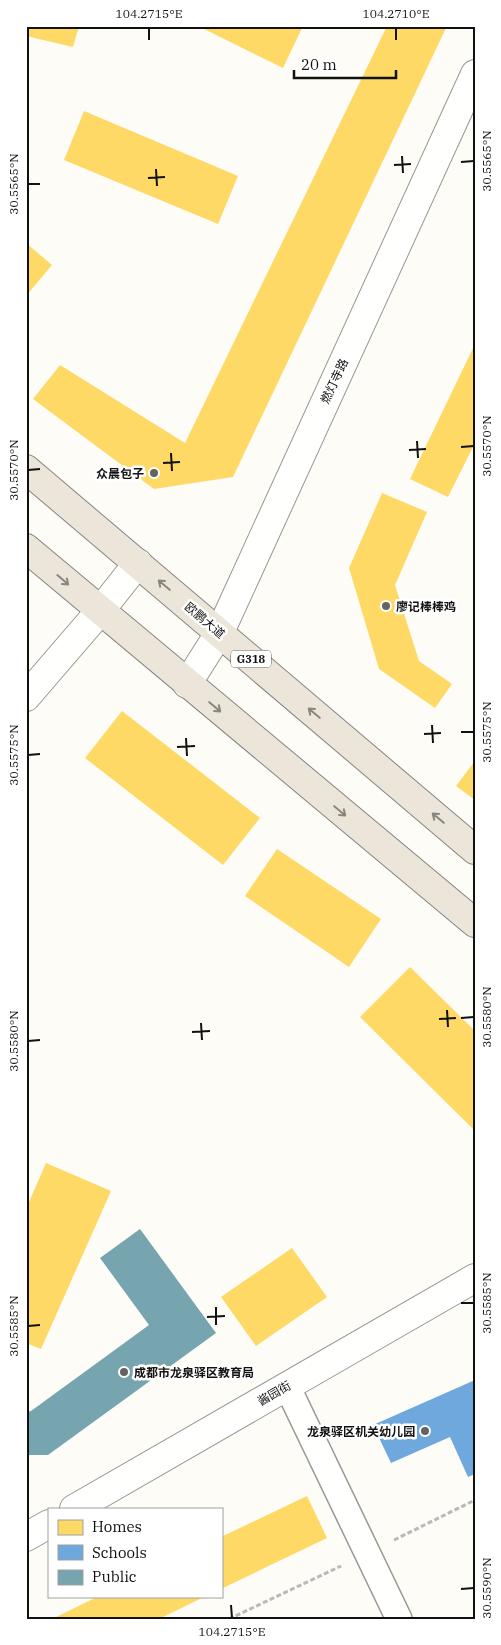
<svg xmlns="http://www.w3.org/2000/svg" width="501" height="1645" font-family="'IBM Plex Serif','Noto Sans SC',serif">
  <rect width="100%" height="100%" fill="#fdfcf7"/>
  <path fill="#ffd966" d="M26,26H79L73,47L26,36Z
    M198,26H303L283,68Z
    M387,26H447L233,477L154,489L33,399L60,365L185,443Z
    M84,111L238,176L218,224L64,160Z
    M26,243L52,265L26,296Z
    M475,344V443L448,497L410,479Z
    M382,493L427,512L395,585L419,661L452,684L435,708L379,669L349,568Z
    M122,711L260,818L223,865L85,758Z
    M475,761V800L456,786Z
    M277,849L381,919L349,967L245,896Z
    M410,967L475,1031V1131L360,1017Z
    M46,1163L111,1191L41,1349L26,1343V1209Z
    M292,1248L327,1297L256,1346L221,1297Z
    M307,1496L327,1538L221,1589V1537Z
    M99,1596H206L159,1619H52Z"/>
  <path fill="#6fa8dc" d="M475,1380V1474L468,1477L450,1437L391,1463L373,1425Z"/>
  <path fill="#76a5af" d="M140,1229L216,1333L48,1455H26V1412L31,1411L149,1325L100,1258Z"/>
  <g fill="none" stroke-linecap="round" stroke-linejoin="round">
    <defs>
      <path id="pedestrian" d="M287,1386L399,1619"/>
      <path id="minor" d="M26,697L100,611L138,563"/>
      <path id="tertiary" d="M187,684L220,632L475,74
        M74,1509L475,1278
        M26,1537L49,1524"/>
      <path id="trunk" d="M26,469L475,850
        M26,548L475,923"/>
    </defs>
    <use href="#pedestrian" stroke="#979795" stroke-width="28"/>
    <use href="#minor" stroke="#979795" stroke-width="30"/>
    <use href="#tertiary" stroke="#979795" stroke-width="30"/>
    <use href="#trunk" stroke="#858482" stroke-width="30"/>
    <path stroke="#b9b9b8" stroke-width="3" stroke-dasharray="5 2.5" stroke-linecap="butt" d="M394,1540L475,1500
      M229,1619L341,1566"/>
    <use href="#pedestrian" stroke="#fffffe" stroke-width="25"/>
    <use href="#minor" stroke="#fffffe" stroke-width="28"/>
    <use href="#tertiary" stroke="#fffffe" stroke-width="28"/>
    <use href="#trunk" stroke="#ece5da" stroke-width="28"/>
  </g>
  <defs><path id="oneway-shaft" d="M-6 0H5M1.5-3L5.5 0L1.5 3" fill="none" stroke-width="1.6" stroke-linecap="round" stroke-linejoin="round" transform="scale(1.25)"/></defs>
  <g stroke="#898680">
    <use href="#oneway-shaft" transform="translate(63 580) rotate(41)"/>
    <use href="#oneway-shaft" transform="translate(164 585) rotate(-140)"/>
    <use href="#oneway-shaft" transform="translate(215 707) rotate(40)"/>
    <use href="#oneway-shaft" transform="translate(314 713) rotate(-140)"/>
    <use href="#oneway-shaft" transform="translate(340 811) rotate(40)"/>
    <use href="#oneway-shaft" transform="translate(438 818) rotate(-140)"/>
  </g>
  <path fill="none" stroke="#111" stroke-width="2" d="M149,28V40M396,28V40M402,156L403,173M461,162L474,161M394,165L411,164M156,169L157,186M148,178L165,177M28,184H40M417,441L418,458M461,447L474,446M409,450L426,449M171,453L172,471M163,463L180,462M28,470L40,469M432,725L433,743M461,732H474M424,734L441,733M186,738L187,756M177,747L195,746M28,755L40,754M447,1010L448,1027M461,1018L474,1017M439,1019L456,1018M201,1023L202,1040M192,1032L210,1031M28,1041L40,1040M461,1303H474M216,1307V1325M207,1317L225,1316M28,1326L40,1325M461,1589L474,1588M231,1605L232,1618"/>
  <g fill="#646362" stroke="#fff" stroke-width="2">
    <circle cx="154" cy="473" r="5"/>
    <circle cx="386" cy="606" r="5"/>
    <circle cx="124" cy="1372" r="5"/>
    <circle cx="425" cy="1431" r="5"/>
  </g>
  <g text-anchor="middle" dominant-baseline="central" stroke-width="5" stroke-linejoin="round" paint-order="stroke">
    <rect fill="#fff" stroke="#585858" stroke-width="1" x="231" y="650.5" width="40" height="17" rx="4"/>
    <g font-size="11" font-weight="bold" fill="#111">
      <text x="251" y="659">G318</text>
    </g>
    <g font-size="12" fill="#111" stroke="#fff">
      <text transform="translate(334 381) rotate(-65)">燃灯寺路</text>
      <text transform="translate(205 620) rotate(40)">欧鹏大道</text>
      <text transform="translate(274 1393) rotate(-30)">酱园街</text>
    </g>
    <g font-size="12" font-weight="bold" fill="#111" stroke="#fff" text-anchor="end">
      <text x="144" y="473">众晨包子</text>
      <text x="396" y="606" text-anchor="start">廖记棒棒鸡</text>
      <text x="134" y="1372" text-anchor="start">成都市龙泉驿区教育局</text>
      <text x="415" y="1431">龙泉驿区机关幼儿园</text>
    </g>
  </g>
  <rect width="501" height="1645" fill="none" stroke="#ffffff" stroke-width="55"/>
  <rect x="48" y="1508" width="175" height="90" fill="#ffffff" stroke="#a0a0a0"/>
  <rect x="58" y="1520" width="25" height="15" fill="#ffd966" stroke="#a0a0a0"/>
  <text x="92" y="1532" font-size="15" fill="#111111">Homes</text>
  <rect x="58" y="1545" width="25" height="15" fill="#6fa8dc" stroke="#a0a0a0"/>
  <text x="92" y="1558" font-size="15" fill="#111111">Schools</text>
  <rect x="58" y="1570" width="25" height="15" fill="#76a5af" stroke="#a0a0a0"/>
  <text x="92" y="1582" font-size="15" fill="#111111">Public</text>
  <path d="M294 70v8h102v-8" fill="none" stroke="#111111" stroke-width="2.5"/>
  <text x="301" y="70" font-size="15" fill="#111111" stroke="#ffffff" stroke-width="4" paint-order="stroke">20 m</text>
  <rect x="28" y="28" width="446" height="1590" fill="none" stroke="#111" stroke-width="2"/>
  <g font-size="12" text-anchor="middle" fill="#111">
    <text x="149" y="18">104.2715°E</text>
    <text x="396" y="18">104.2710°E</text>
    <text transform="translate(487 161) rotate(-90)" y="4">30.5565°N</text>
    <text transform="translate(14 184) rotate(-90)" y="4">30.5565°N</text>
    <text transform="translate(487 446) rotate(-90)" y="4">30.5570°N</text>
    <text transform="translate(14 470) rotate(-90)" y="4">30.5570°N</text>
    <text transform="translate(487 732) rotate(-90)" y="4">30.5575°N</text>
    <text transform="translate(14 755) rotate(-90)" y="4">30.5575°N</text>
    <text transform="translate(487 1017) rotate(-90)" y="4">30.5580°N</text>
    <text transform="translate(14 1041) rotate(-90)" y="4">30.5580°N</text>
    <text transform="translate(487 1303) rotate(-90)" y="4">30.5585°N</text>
    <text transform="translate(14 1326) rotate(-90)" y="4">30.5585°N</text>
    <text transform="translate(487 1588) rotate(-90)" y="4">30.5590°N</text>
    <text x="232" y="1636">104.2715°E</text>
  </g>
</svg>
